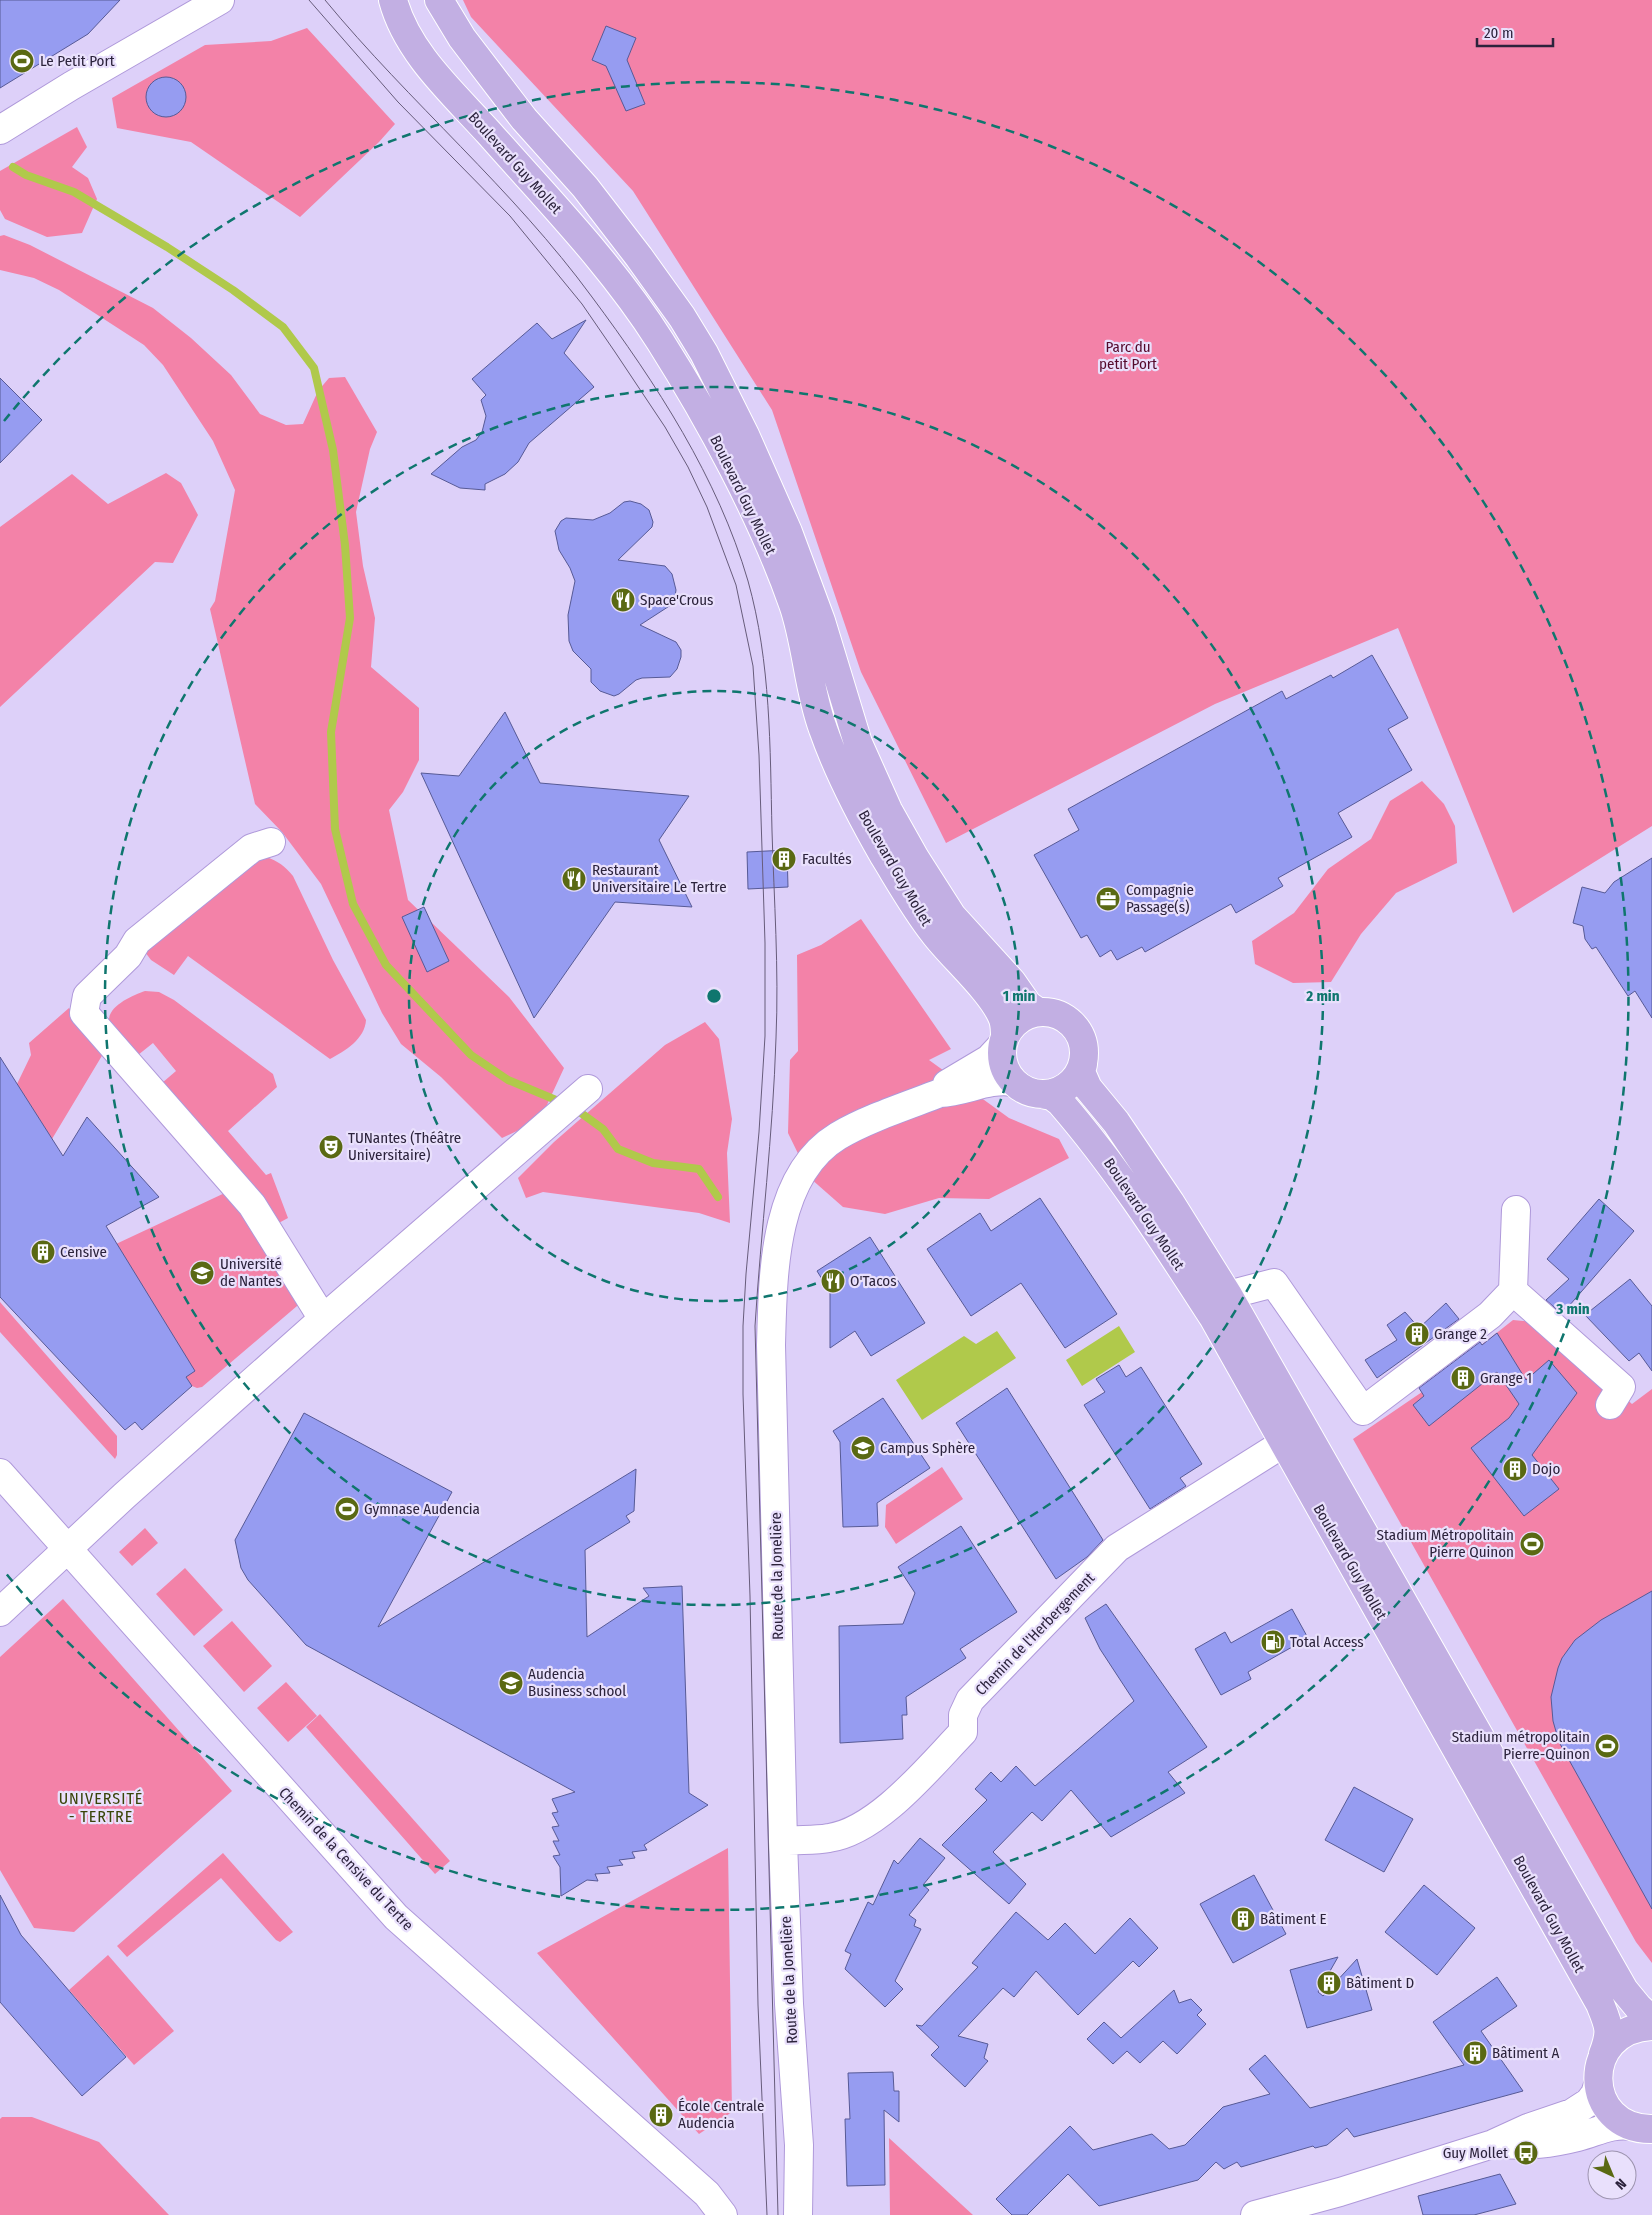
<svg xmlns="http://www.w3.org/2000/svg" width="1652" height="2215" font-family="'Fira Sans Condensed',sans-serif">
  <rect width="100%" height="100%" fill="#ddd0f9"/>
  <path fill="#f382a8" d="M463,0H1652V826L1513,913L1398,628L1215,704L946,843L861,672L772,410L633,191L471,17Z
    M307,28L395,124L379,142L300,217L191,142L117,128L112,98L205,45L271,41Z
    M77,127L87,147L72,167L88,178L97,199L82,233L47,237L5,219L0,210V171Z
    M4,235L30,245L153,308L191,338L231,375L260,414L286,425L303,424L318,391L329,378L345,377L377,432L370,449L356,512L363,566L375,618L371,667L419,708V760L403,792L389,810L408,900L509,997L564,1068L540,1120L502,1138L441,1077L401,1044L382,1013L321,884L282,832L255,804L210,609L215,601L235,490L213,441L163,365L144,345L59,290L34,278L0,270V236Z
    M166,473L181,483L198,515L173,563L155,562L0,707V527L72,474L108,504Z
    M1422,781L1444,804L1455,826L1457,863L1396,893L1361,934L1331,982L1293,983L1255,964L1252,941L1294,913L1328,869L1371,839L1390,801Z
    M266,857C278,861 285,866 293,876L333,960L366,1020C365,1039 345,1051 330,1059L188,956L174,975L151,960L145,952L147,946L239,868Z
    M861,919L951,1049L929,1060L1009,1118L1059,1139L1069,1158L989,1199L939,1198L885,1214L843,1207L810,1178L788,1133L790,1060L798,1051L797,955L821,945Z
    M145,991L159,992L174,1000L273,1074L277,1087L228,1131L266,1175L271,1173L288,1218L275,1225L162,1083L176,1071L153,1043L138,1055L109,1021C108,1006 133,995 145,991Z
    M69,1008L106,1049L52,1139L17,1084L31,1055L29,1043Z
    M705,1022L719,1039L732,1119L727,1153L730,1223L699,1213L543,1192L526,1198L518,1178L554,1142L665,1045Z
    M229,1191L297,1302V1306L202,1387L197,1388L192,1386L186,1377L116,1244Z
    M0,1302L117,1436V1455L115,1459L0,1332Z
    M1513,1320L1542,1323L1632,1404L1652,1389V1963L1636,1942L1353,1439L1422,1392Z
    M942,1467L963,1499L896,1544L885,1527L886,1505Z
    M145,1528L158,1543L132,1566L119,1552Z
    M185,1568L223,1610L194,1636L156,1594Z
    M63,1599L232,1791L74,1932L34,1928L0,1870V1657Z
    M232,1621L272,1666L244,1692L203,1646Z
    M286,1682L317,1716L288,1742L257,1708Z
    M320,1714L450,1861L435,1874L306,1727Z
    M728,1848L732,2112L699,2134L537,1953Z
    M223,1853L293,1932L280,1942L276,1940L221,1878L127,1957L117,1946Z
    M108,1955L174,2031L134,2065L69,1990Z
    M2,2117H32L99,2142L169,2215H0V2119Z
    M889,2138L973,2215H890Z"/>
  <path fill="#b0c94b" d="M1119,1326L1135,1352L1082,1386L1066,1360Z
    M997,1331L1016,1358L922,1420L896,1380L964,1336L976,1344Z"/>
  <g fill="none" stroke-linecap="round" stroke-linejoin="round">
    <path stroke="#b0c94b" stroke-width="8" d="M13,167L26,175L74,192L167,247L233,290L283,327L314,368L333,450L345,545L350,618L331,732L335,829L353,904L386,965L471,1055L508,1080L556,1100
      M581,1113L603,1129L618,1149L653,1163L699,1169L718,1197"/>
  </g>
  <path fill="#969cf1" stroke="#575a96" d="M0,0H120L88,34L0,88Z
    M606,26L636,38L627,60L645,104L626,111L606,66L592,60Z
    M146 97a20 20 0 1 1 40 0a20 20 0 1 1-40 0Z
    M586,320L564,353L594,387L529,443L518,462L505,474L485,484V490L460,488L431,474L462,447L476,440L482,432L486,416L481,400L486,395L472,379L537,323L552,339Z
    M0,378L42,420L0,463Z
    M630,501L641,504L649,510L653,522L652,527L618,560L665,566L672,574L676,590L674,603L640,625L676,642L681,650V657L677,669L670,677L642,678L636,680L619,694L614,696L600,691L591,682V669L573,651L569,641L568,615L575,581L570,568L559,550L555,531L561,521L566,518L593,520L610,513L624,502Z
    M1372,655L1408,718L1388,729L1412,770L1338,813L1352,837L1278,878L1283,886L1236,913L1231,904L1145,952L1142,947L1117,960L1111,950L1100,957L1087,935L1081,938L1034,855L1079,830L1068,809L1282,691L1286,699L1331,675L1333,678Z
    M505,712L540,783L689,796L659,840L692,907L615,902L534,1018L421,773L459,776Z
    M787,850L788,887L748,889L747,852Z
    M1652,858V1018L1635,991L1628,996L1596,947L1592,949L1585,939L1583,926L1573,923L1582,887L1605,893L1614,882Z
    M424,907L449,961L427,972L402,917Z
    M0,1057L63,1156L87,1117L159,1197L106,1226L195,1371L186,1377L192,1386L142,1430L135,1422L125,1430L0,1297Z
    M1040,1198L1117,1314L1065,1348L1021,1283L971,1316L927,1249L980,1213L991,1231Z
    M1599,1199L1634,1231L1562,1314L1546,1300L1569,1279L1547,1259Z
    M870,1237L925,1323L871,1356L855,1331L830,1348V1292L817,1271Z
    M1630,1279L1652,1306V1371L1639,1353L1629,1361L1585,1315Z
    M1446,1303L1459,1319L1377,1378L1365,1360L1397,1340L1387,1325L1405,1312L1419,1328Z
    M1497,1333L1526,1380L1549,1360L1577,1393L1532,1455L1559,1489L1524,1516L1471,1448L1509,1418L1519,1404L1497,1372L1429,1426L1413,1405L1424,1396L1419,1388L1480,1342L1482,1345Z
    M1119,1365L1126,1377L1141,1367L1202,1464L1180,1478L1186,1486L1150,1509L1084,1405L1105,1392L1096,1379Z
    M1007,1388L1103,1540L1087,1557L1056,1579L956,1423Z
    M883,1398L930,1468L877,1503L878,1526L843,1527L840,1442L833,1431Z
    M304,1413L452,1492L378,1627L636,1469L634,1511L626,1516L630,1522L585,1550L587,1637L649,1596L643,1588L682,1586L689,1793L708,1805L644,1845L647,1850L632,1852L635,1858L619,1860L623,1865L607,1867L610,1873L595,1874L598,1881L587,1880L561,1896L560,1867L553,1856L560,1855L553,1841H559L552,1827L559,1826L552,1813L558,1812L552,1799L575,1792L306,1645L248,1580L241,1568L235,1540Z
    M961,1526L1017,1612L960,1649L966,1658L906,1697L907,1715H902L903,1739L840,1743L839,1626L903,1624L915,1593L898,1567Z
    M1652,1591V1909L1559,1742L1553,1721L1551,1697L1558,1668L1562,1658L1575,1640L1601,1620Z
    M1106,1604L1207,1747L1168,1772L1185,1793L1111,1837L1071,1790L1042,1821L1032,1812L993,1852L1026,1884L1009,1904L942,1845L987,1800L975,1789L991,1772L1001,1782L1016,1766L1035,1786L1134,1701L1100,1649L1085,1618Z
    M1292,1609L1308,1638L1248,1672L1251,1679L1221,1695L1195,1649L1225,1632L1231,1643Z
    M1354,1787L1413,1819L1384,1872L1325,1840Z
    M920,1838L945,1858L923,1885L929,1890L909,1915L916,1920L914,1926L921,1929L895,1981L903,1989L885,2007L845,1969L851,1954L845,1951L868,1902L873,1905L894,1860L898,1864Z
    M1254,1875L1286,1934L1233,1963L1200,1904Z
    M1424,1885L1475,1928L1437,1975L1385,1932Z
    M0,1895L21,1935L126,2057L82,2096L0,2002Z
    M1016,1912L1048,1940L1065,1923L1095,1954L1130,1918L1158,1948L1139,1967L1133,1961L1078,2015L1036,1971L1014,1997L1003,1988L958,2036L988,2044L984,2058L988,2061L965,2087L931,2055L939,2047L916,2025L922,2026L978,1967L972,1963Z
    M1338,1957L1318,1992L1323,1996L1357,1959L1372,2010L1307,2028L1290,1970Z
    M1497,1977L1517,2006L1481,2031L1523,2091L1354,2137L1347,2128L1327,2145L1315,2148L1313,2146L1241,2167L1237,2162L1224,2169L1216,2162L1198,2180L1099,2206L1068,2174L1027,2215H1012L996,2199L1070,2126L1093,2150L1152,2134L1169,2149L1185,2145L1223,2107L1270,2094L1249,2069L1265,2055L1310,2108L1464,2065L1433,2022Z
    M1174,1990L1179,2003L1191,1999L1202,2010L1197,2015L1206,2024L1177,2054L1163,2041L1140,2063L1127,2051L1113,2064L1087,2039L1104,2022L1121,2038Z
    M893,2072L894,2091H899V2122L884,2110L885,2185L847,2186L845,2119H850L848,2073Z
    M1500,2174L1516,2204L1474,2215H1423L1418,2196Z"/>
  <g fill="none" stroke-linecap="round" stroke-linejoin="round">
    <defs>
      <path id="minor" d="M0,130L71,86L220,0
        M271,842L252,848L137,941L128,956L87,996L84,1013L252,1205L323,1319
        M947,1084L989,1059L1002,1045
        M1513,1291L1621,1387L1610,1405
        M1228,1295L1274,1283L1363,1411L1490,1315L1513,1291L1516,1210
        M0,1473L396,1917L707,2194L723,2215
        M0,1612L124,1496L323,1319L588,1089
        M783,1841C798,1839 814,1841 829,1838C878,1831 930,1766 963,1732V1715L970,1700L1117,1548L1284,1443
        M1500,2144C1529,2146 1550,2144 1578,2137C1597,2132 1611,2123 1632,2126
        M798,2215L799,2145L789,2004L783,1841L771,1345C773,1278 772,1176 838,1136C866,1119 909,1105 940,1093C965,1092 988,1078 1013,1082
        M1255,2215L1340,2192L1493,2144L1528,2128L1572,2113L1589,2102L1595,2094L1598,2085"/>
      <path id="major" d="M393,0C407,53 454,94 489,133C548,200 612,265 660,341C710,420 762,516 793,604C807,644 808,689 823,729C838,772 861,816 884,856C900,882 915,909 934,933C952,957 993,992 1003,1019C1005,1025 1005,1031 1005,1037
        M439,0L462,38L524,119L585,187L639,257L682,317L704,353L745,435L788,532L821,621L858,743L888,810L915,858L952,916L1012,982L1028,1005L1038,1012
        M1002 1053a41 41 0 1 1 82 0a41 41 0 1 1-82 0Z
        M1083,1064L1081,1072L1088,1088L1116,1122L1170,1202L1228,1295L1624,1990L1638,2007L1652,2020
        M1046,1095L1052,1096L1060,1102C1118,1169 1165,1243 1213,1317L1600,2004C1609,2026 1612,2031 1603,2054
        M1652,2026C1579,2029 1582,2130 1652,2129"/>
    </defs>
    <use href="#minor" stroke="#af99da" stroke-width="30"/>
    <use href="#major" stroke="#fff" stroke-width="30"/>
    <use href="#minor" stroke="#fff" stroke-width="28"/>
    <use href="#major" stroke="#c2afe3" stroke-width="28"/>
    <path stroke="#675c7b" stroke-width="1" d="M309,0L398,102L510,216L582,304L615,352L665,427L688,467L707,507L736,585L753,666L759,755L765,943V1036L759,1132L746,1274L743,1326V1394L750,1596L758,2005L767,2215
      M325,0C410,103 513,189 592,297C656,383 718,478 748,581C771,663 770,747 772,831C774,900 779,969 776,1038C773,1135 761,1230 755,1326L778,2215"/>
  </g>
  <g fill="none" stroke="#0f766e" stroke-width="2.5" stroke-dasharray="9 6">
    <circle cx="714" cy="996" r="305"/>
    <circle cx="714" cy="996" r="609"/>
    <path d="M4 421A914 914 0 1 1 4 1571"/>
  </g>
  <defs>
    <symbol id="stadium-disc" viewBox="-11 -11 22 22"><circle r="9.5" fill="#5a6913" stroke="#e9e0fc"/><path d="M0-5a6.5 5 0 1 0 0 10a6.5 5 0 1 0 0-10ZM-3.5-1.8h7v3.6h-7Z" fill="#fff"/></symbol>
    <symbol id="restaurant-disc" viewBox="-11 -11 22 22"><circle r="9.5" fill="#5a6913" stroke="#e9e0fc"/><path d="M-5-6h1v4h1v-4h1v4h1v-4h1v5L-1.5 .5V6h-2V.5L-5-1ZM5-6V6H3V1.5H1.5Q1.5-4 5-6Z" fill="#fff"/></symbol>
    <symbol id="building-disc" viewBox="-11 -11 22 22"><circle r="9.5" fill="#5a6913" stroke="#e9e0fc"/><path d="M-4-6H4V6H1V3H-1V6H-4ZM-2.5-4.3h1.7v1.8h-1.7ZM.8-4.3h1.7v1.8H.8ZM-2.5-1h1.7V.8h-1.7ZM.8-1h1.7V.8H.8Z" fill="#fff"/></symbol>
    <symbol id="office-disc" viewBox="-11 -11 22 22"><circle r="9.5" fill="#5a6913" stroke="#e9e0fc"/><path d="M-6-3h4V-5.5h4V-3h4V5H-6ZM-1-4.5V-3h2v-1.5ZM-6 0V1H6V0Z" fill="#fff"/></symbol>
    <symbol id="theatre-disc" viewBox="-11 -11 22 22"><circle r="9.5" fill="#5a6913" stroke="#e9e0fc"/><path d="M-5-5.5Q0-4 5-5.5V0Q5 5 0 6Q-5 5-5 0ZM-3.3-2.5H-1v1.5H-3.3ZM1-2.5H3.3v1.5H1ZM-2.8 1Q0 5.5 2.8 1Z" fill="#fff"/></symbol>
    <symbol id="university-disc" viewBox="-11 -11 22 22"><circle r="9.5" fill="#5a6913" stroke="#e9e0fc"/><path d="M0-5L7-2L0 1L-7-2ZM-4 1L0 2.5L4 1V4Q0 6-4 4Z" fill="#fff"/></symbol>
    <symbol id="fuel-disc" viewBox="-11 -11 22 22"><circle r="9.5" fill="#5a6913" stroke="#e9e0fc"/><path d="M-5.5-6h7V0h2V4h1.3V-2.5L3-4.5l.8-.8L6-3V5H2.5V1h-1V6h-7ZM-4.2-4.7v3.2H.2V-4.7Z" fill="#fff"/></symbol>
    <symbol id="bus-disc" viewBox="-11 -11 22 22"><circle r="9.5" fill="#5a6913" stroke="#e9e0fc"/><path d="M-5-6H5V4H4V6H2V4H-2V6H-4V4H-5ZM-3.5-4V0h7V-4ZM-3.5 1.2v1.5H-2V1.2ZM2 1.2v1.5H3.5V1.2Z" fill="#fff"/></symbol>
  </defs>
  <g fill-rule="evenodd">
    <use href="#stadium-disc" x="8" y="47" width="28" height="28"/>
    <use href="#restaurant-disc" x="609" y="586" width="28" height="28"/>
    <use href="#building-disc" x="770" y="845" width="28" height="28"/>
    <use href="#restaurant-disc" x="560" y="865" width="28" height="28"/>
    <use href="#office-disc" x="1094" y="885" width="28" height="28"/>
    <use href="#theatre-disc" x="317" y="1133" width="28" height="28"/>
    <use href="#building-disc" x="29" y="1238" width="28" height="28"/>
    <use href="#university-disc" x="188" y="1259" width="28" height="28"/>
    <use href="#restaurant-disc" x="819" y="1267" width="28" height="28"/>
    <use href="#building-disc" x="1403" y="1320" width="28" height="28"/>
    <use href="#building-disc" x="1449" y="1364" width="28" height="28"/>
    <use href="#university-disc" x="849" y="1434" width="28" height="28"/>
    <use href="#building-disc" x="1501" y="1455" width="28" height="28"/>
    <use href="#stadium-disc" x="333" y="1495" width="28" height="28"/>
    <use href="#stadium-disc" x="1518" y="1530" width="28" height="28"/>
    <use href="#fuel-disc" x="1259" y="1628" width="28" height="28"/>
    <use href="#university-disc" x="497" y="1669" width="28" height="28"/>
    <use href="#stadium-disc" x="1593" y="1732" width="28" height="28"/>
    <use href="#building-disc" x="1229" y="1905" width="28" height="28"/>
    <use href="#building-disc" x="1315" y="1969" width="28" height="28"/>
    <use href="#building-disc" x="1461" y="2039" width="28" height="28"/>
    <use href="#building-disc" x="647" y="2101" width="28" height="28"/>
    <use href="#bus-disc" x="1512" y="2139" width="28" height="28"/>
  </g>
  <g text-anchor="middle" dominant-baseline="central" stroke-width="4.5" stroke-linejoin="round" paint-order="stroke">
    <g font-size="15" fill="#2c233c" stroke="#e9e0fc" text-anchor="start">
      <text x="40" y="61">Le Petit Port</text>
      <text x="640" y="600">Space'Crous</text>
      <text x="802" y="859">Facultés</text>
      <text x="592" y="870">Restaurant<tspan x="592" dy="17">Universitaire Le Tertre</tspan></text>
      <text x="1126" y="890">Compagnie<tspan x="1126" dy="17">Passage(s)</tspan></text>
      <text x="348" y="1138">TUNantes (Théâtre<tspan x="348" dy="17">Universitaire)</tspan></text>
      <text x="60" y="1252">Censive</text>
      <text x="220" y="1264">Université<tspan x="220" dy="17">de Nantes</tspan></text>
      <text x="850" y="1281">O'Tacos</text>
      <text x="1434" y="1334">Grange 2</text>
      <text x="1480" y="1378">Grange 1</text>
      <text x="880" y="1448">Campus Sphère</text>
      <text x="1532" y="1469">Dojo</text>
      <text x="364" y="1509">Gymnase Audencia</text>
      <text x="1514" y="1535" text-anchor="end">Stadium Métropolitain<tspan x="1514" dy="17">Pierre Quinon</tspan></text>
      <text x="1290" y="1642">Total Access</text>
      <text x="528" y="1674">Audencia<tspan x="528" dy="17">Business school</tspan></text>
      <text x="1590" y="1737" text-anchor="end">Stadium métropolitain<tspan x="1590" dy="17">Pierre-Quinon</tspan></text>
      <text x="1260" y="1919">Bâtiment E</text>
      <text x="1346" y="1983">Bâtiment D</text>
      <text x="1492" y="2053">Bâtiment A</text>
      <text x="678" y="2106">École Centrale<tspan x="678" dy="17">Audencia</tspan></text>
      <text x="1508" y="2153" text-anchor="end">Guy Mollet</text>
    </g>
    <g font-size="15" fill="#2c233c" stroke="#e9e0fc">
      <text transform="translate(515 163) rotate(48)">Boulevard Guy Mollet</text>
      <text transform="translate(743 495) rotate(64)">Boulevard Guy Mollet</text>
      <text transform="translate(895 868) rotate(60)">Boulevard Guy Mollet</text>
      <text transform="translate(1144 1214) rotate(56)">Boulevard Guy Mollet</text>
      <text transform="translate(1350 1562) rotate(60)">Boulevard Guy Mollet</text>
      <text transform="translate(777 1576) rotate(-91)">Route de la Jonelière</text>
      <text transform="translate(1035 1634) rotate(-46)">Chemin de l'Herbergement</text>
      <text transform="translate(346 1859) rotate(47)">Chemin de la Censive du Tertre</text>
      <text transform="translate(1549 1914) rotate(61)">Boulevard Guy Mollet</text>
      <text transform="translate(789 1980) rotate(-93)">Route de la Jonelière</text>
    </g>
    <g font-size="15" fill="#55092c" stroke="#e9e0fc">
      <text x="1128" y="347">Parc du<tspan x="1128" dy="17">petit Port</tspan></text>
    </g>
    <g font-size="16" letter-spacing="1" fill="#3a4409" stroke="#e9e0fc">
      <text x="101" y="1798">UNIVERSITÉ<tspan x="101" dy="18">- TERTRE</tspan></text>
    </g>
  </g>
  <circle cx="714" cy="996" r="8" fill="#0f766e" stroke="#e9e0fc" stroke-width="2.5"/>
  <g font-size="15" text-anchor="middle" font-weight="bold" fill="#0f766e" stroke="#e9e0fc" stroke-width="4.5" stroke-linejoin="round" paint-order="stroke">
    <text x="1019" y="1001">1 min</text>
    <text x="1323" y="1001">2 min</text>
    <text x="1573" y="1314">3 min</text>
  </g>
  <g transform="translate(1612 2175) rotate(136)"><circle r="24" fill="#e9e0fc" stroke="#9d94af"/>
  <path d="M0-4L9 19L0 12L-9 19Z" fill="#5a6913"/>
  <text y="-8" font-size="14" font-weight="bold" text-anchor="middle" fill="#2c233c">N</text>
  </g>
  <path d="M1477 38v8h76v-8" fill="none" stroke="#2c233c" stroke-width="2.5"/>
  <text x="1484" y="38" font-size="15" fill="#2c233c" stroke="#e9e0fc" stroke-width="4" paint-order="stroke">20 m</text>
</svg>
